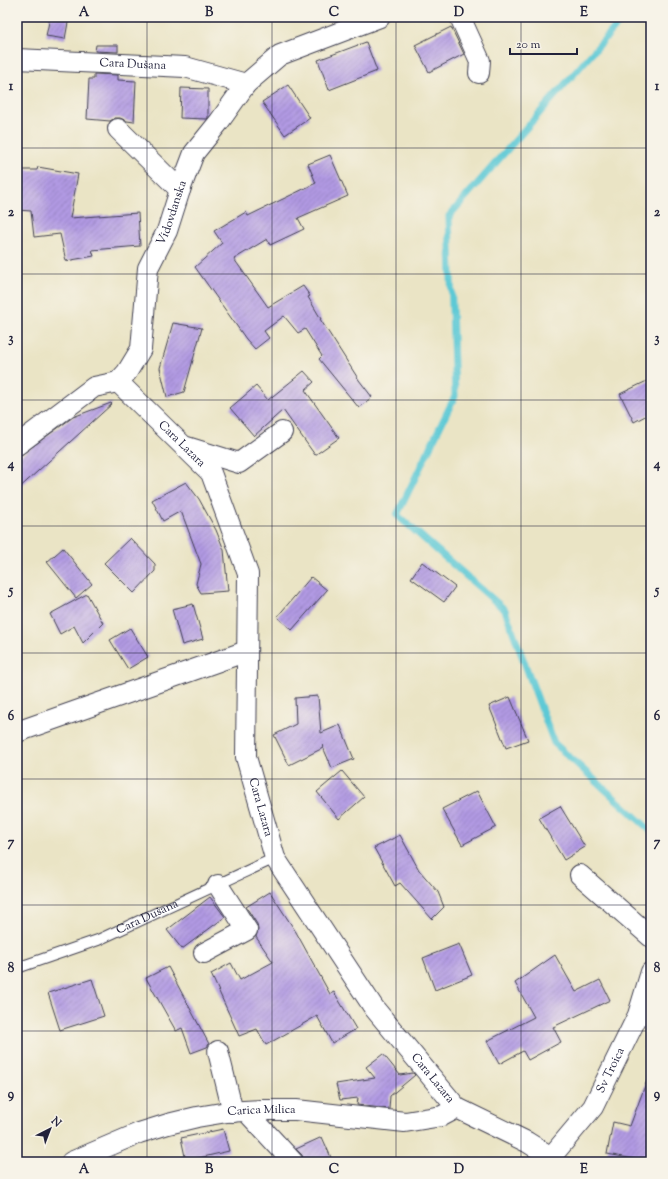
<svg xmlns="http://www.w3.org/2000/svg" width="668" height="1179" font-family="'Sorts Mill Goudy',serif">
  <defs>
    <pattern id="building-hatch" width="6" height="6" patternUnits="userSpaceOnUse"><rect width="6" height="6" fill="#b19ae3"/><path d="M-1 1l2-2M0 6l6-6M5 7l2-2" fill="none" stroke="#907db9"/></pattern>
  </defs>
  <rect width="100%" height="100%" fill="#f7f3e8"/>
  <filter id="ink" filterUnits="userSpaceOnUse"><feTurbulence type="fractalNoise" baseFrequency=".025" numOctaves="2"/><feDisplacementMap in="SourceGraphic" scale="8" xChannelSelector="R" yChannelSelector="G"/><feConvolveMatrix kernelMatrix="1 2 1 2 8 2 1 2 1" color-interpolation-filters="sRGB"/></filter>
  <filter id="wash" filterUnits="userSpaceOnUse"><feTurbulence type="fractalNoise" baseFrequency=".012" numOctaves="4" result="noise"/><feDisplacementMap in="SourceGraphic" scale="16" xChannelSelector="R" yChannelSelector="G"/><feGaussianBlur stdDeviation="0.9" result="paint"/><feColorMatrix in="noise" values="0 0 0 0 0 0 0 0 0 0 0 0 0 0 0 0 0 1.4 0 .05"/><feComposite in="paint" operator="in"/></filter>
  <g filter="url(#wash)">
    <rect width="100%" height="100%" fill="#eae4c5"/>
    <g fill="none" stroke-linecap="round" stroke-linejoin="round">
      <path stroke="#5dc9d5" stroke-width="7" d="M624,17L449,216L455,396L397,515L505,610L554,743L651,831"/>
    </g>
    <g id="blocks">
      <path fill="url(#building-hatch)" d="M50,17H69L65,39L46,36Z
        M451,27L464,54L429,72L415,45Z
        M366,42L377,71L329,90L318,60Z
        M96,45H118V52L95,51Z
        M94,74L118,75V80L136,81L134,122L127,121L120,118H115L110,121L87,119L89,79H94Z
        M288,85L310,118L285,135L262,102Z
        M181,88L208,89V118L207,119L180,118Z
        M330,155L348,196L298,218L304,229L270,245L267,239L234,259L268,307L303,286L310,296L308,297L321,319H320L359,380L372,397L359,408L319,359L322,356L305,329L298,333L284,316L264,331L269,338L255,349L246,339L195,267L222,243L214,231L246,212L248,216L316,183L308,164Z
        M38,167L78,174L70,218L138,213L140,246L92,250L94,256L66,261L60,234L34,237L31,211L17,210L19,187H17V170H37Z
        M173,323L202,328L184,392L167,397L160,368Z
        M304,371L314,382L305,390L339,438L315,455L283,410L254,436L230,408L256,386L268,400Z
        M651,379V413L634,422L620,394Z
        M111,403L112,404L17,490V458L73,417Z
        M186,482L199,499L216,530L224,550L228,591L201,593L196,584L201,564L181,511L163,521L152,500Z
        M130,538L155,564V571L134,593L104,563Z
        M63,548L92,584L76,598L47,562Z
        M422,562L455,587L444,602L411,578Z
        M311,577L327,590L292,630L277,617Z
        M87,594L103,623L83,643L74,626L60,634L50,614Z
        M193,604L203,639L182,645L172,609Z
        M130,628L148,657L128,669L110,640Z
        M318,696L321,733L340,725L354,759L332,768L322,745L323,748L289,765L274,735L296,724L295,698Z
        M510,697L528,740L506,748L489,706Z
        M342,771L364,797L339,819L317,792Z
        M477,791L496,827L462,845L442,809Z
        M560,806L585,847L564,860L539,818Z
        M400,835L419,870L438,892L444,907L432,919L400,883L395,886L374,848Z
        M270,892L296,932L330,994L334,992L356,1029L332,1043L317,1016L266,1045L257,1029L239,1036L211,974L231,963L240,980L273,962L256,937L258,930L257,924L246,907Z
        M210,897L225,917L182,949L167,930Z
        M459,944L472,975L435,990L423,958Z
        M555,955L576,992L600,980L610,1000L553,1027L561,1042L528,1060L523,1051L499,1064L487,1041L534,1017L515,983Z
        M168,967L209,1044L207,1047L191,1053L182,1028L176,1031L146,978Z
        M92,979L104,1016L60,1030L48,993Z
        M383,1054L400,1075L413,1073L415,1075L390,1096L389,1109L357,1105L358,1098L340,1100L336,1084L375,1078L366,1067Z
        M649,1075H651V1162L607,1154L613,1122L630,1126Z
        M223,1129L229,1151L186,1161L181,1138Z
        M322,1137L333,1162H304L302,1155L296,1149Z"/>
    </g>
  </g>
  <g filter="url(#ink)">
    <use href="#blocks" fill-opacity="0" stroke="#403f50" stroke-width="1"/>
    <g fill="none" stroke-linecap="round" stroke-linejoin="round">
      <defs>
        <g id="lane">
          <path id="s1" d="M17,968L98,940L275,858"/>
        </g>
        <g id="street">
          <path d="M460,17L480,61L479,73"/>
          <path id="s2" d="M17,59L185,67L246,84"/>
          <path d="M118,129L180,190"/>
          <path id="s3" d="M118,382L211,473L248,574L246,757L275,858L374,1008L457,1108L527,1142L551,1157L553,1162"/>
          <path id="s4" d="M17,445L94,387L118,382L127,372L141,349L148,268L167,231L180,190L194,153L219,122L246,84L280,55L380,17"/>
          <path d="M187,447L239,463L282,432"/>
          <path d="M17,732L247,651"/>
          <path d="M580,875L651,937"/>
          <path d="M204,953L247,930L218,885"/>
          <path d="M218,1051L233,1112"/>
          <path d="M246,1111L293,1162"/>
          <path id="s5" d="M551,1157L593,1107L638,1015L651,972"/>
          <path id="s6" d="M71,1162L139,1133L168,1124L197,1117L227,1112L261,1110H296L405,1122L442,1116L457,1108"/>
        </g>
      </defs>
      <use href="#lane" stroke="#403f50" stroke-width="12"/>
      <use href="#street" stroke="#403f50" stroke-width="22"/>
      <use href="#lane" stroke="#fff" stroke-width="10"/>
      <use href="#street" stroke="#fff" stroke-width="20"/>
    </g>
  </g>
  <path fill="none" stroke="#22223b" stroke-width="1" stroke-opacity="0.55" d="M147,17V1162M272,17V1162M396,17V1162M521,17V1162M17,148H651M17,274H651M17,400H651M17,526H651M17,653H651M17,779H651M17,905H651M17,1031H651"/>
  <g text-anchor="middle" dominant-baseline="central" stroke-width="3.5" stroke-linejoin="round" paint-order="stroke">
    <g font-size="12" fill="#22223b" stroke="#f7f3e8">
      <text stroke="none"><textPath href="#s2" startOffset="116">Cara Dušana</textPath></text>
      <text stroke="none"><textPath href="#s4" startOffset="303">Vidovdanska</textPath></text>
      <text stroke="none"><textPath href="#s3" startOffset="89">Cara Lazara</textPath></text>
      <text stroke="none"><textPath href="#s3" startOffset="473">Cara Lazara</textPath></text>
      <text stroke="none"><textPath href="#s1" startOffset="140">Cara Dušana</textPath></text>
      <text stroke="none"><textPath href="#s5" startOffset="106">Sv Troica</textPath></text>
      <text stroke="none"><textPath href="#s3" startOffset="797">Cara Lazara</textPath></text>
      <text stroke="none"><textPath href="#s6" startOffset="199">Carica Milica</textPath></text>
    </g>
  </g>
  <rect width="668" height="1179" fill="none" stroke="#f7f3e8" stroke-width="44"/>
  <g transform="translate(50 1129) rotate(42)" stroke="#f7f3e8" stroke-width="3" paint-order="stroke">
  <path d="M0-3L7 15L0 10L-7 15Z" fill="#22223b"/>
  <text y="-6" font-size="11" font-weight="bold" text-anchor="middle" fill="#22223b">N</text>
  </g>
  <path d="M510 48v6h67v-6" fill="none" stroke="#22223b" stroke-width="2"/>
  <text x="516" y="48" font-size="12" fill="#22223b" stroke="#f7f3e8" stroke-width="3" paint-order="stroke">20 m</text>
  <rect x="22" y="22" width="624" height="1135" fill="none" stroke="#22223b" stroke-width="1.5"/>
  <g font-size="13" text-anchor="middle" font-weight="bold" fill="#22223b">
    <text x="84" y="16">A</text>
    <text x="209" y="16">B</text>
    <text x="334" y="16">C</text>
    <text x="459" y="16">D</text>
    <text x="584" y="16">E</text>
    <text x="11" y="90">1</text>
    <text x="657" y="90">1</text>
    <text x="11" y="216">2</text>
    <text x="657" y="216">2</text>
    <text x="11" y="342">3</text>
    <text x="657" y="342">3</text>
    <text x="11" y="468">4</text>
    <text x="657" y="468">4</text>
    <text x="11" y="594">5</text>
    <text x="657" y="594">5</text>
    <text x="11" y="720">6</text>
    <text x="657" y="720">6</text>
    <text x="11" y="846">7</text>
    <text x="657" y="846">7</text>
    <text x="11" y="972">8</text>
    <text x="657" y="972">8</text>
    <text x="11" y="1098">9</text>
    <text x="657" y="1098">9</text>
    <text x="84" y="1173">A</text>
    <text x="209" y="1173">B</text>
    <text x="334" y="1173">C</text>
    <text x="459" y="1173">D</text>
    <text x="584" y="1173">E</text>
  </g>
</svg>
